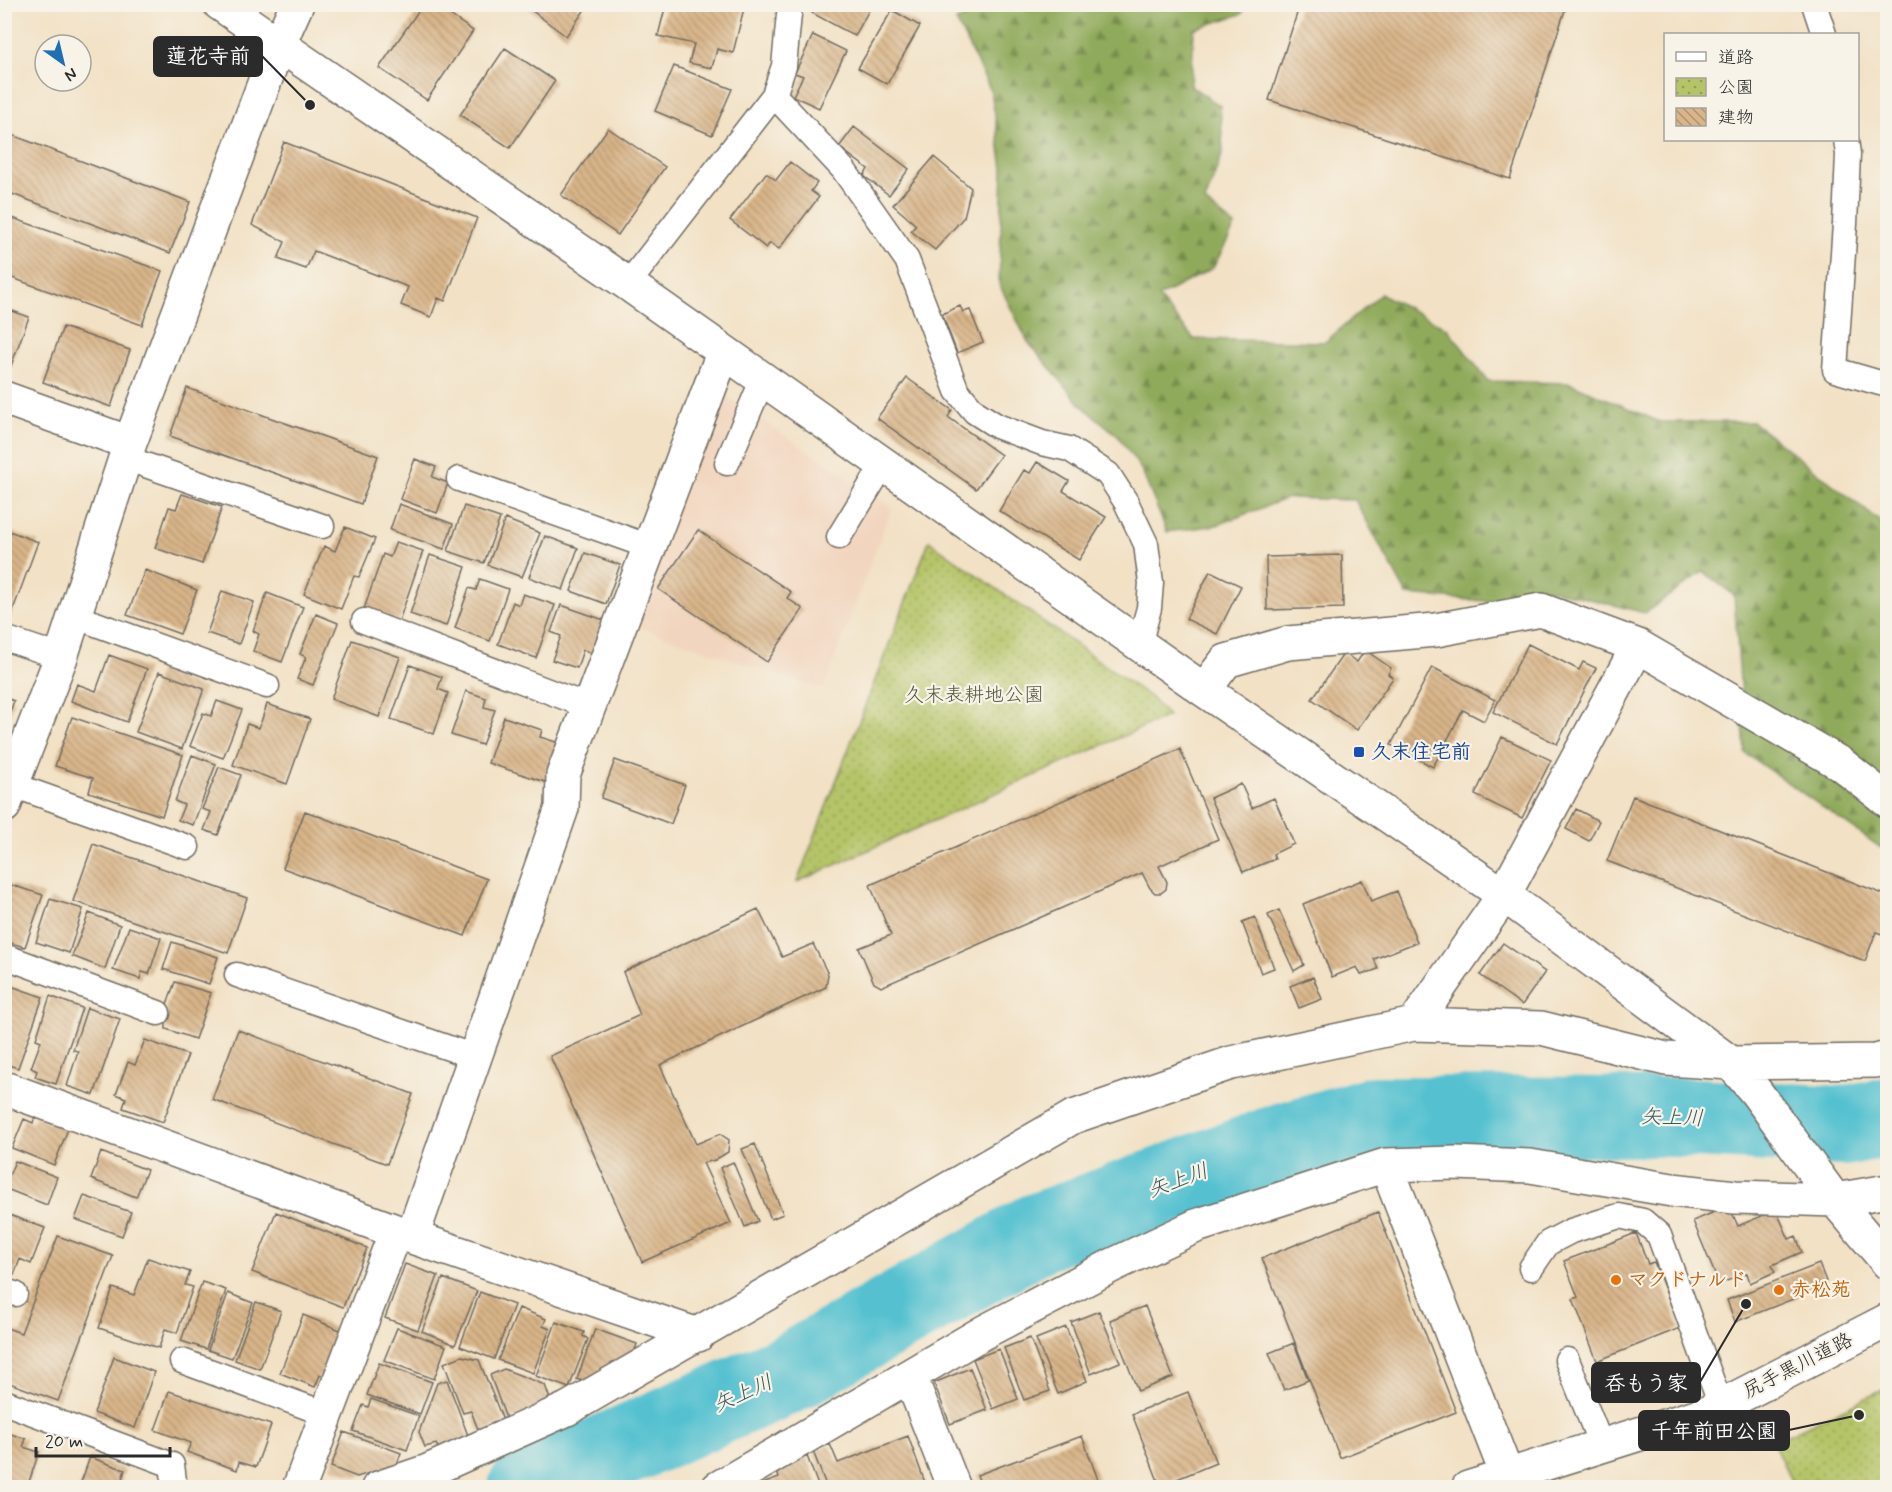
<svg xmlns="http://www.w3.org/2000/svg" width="1892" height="1492" font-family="Mynerve,'Klee One',sans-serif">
  <defs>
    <pattern id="forest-firs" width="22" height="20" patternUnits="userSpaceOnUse" patternTransform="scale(1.5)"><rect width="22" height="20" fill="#90aa5c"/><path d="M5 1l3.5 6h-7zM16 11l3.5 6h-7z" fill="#768b4c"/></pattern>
    <pattern id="park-dots" width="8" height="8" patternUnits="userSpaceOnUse" patternTransform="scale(1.5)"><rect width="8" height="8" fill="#b5c467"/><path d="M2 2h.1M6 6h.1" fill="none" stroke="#939f55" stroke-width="1.8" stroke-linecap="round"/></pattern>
    <pattern id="building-back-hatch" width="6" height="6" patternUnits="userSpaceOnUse" patternTransform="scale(1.5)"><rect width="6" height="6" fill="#d9b589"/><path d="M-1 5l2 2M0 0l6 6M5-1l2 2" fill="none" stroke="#b09370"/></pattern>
  </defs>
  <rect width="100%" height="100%" fill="#f7f3e8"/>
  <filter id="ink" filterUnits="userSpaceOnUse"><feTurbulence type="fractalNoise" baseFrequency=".0167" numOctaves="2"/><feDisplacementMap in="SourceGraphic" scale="12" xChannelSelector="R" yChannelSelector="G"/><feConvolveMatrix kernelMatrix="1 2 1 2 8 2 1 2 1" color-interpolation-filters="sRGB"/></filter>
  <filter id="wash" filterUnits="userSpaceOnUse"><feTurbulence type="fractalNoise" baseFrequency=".008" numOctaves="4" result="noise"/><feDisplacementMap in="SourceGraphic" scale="24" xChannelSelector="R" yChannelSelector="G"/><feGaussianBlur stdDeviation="1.35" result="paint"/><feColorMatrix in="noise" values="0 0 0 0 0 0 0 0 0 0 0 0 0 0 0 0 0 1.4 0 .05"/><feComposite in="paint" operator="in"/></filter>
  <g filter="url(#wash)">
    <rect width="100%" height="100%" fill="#f2e1c5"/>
    <path fill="#f2d5be" d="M718,391L892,507L823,690L633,625Z"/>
    <path fill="url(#forest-firs)" stroke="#5e6a44" stroke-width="1.5" d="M1000,5H1245L1242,14L1194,29L1191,86L1220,106L1223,152L1205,202L1235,226L1213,268L1158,297L1194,339L1325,342L1381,294L1447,328L1488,381L1570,383L1660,422H1753L1882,523L1887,521V852L1745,753L1734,595L1703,572L1645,613L1537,586L1496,602L1407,595L1355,500L1288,498L1217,525L1167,532L1141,469L1117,435L1082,406L1028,342L999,284L1003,168L991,91L956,21Z"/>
    <path fill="url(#park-dots)" stroke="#707849" stroke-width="1.5" d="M929,541L1150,697L1168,716L797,882Z
      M1887,1388V1484L1879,1488L1794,1487L1773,1442Z"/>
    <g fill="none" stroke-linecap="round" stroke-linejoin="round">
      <path stroke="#55c1d0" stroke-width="80" d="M528,1488L788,1374L1037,1233L1281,1143L1374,1116L1676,1117L1843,1126L1888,1117"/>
    </g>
    <g id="blocks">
      <path fill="url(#building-back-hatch)" d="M423,4H434L473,31L427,100L379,68Z
        M523,4H574L584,11L566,36Z
        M666,4H745L733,53L717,49L712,68L689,63L694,44L658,36Z
        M812,4H868L871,6L855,36L812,13L815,6Z
        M1300,4H1567L1510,179L1269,100Z
        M892,10L920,26L887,84L858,68Z
        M813,35L846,51L819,108L793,96L803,76L795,73Z
        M505,48L555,81L510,148L460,115Z
        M674,66L732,89L712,135L655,111Z
        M854,127L909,169L889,195L864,176L868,169L839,147Z
        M608,128L665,167L618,235L561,195Z
        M4,132L190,202L170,253L4,191Z
        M284,142L477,218L445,301L438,298L431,317L401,305L408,287L314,251L306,269L278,259L285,242L252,225Z
        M934,157L971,188L964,217L935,250L911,231L916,225L893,205Z
        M790,162L817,183L811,191L819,197L779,249L770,243L766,248L730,220L766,173L776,180Z
        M4,215L162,271L142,325L4,275Z
        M960,306L963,312L970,310L983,342L957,353L942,314Z
        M4,308L29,317L5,382H4Z
        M63,327L130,350L111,407L43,382Z
        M907,378L952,410L948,417L1001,455L976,489L877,418Z
        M187,388L378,456L361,504L170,436Z
        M415,459L436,467L432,477L448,483L437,513L400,499Z
        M1037,462L1069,481L1063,491L1106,517L1079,560L999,511L1024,470L1030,473Z
        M182,494L222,507L202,564L155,548L169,507L176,509Z
        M399,504L453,524L444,549L390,530Z
        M464,506L500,518L484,563L448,551Z
        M505,519L540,533L522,577L488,565Z
        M345,527L375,539L359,577L354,576L341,609L304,594L324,546L335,551Z
        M4,529L38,542L9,621L4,620Z
        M698,530L791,592L787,598L803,609L767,662L658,589Z
        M545,536L578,548L563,590L529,577Z
        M396,542L423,551L399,621L364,609L383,554L390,557Z
        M585,553L620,565L606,604L571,591Z
        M430,555L466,567L446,626L410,614Z
        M1342,555L1343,608L1267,610L1266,557Z
        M145,570L197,590L180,634L127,615Z
        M1210,571L1241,586L1217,634L1186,619Z
        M480,579L508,589L490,641L455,628L469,588L476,590Z
        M222,591L254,602L239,644L207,633Z
        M267,593L303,607L282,662L253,651L259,634L253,631Z
        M523,594L555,605L536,658L498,644L513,602L519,605Z
        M561,605L604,620L592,653L583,650L577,668L552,660L561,636L551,632Z
        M316,614L338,623L313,685L297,679L306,657L300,654Z
        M352,640L400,657L379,717L331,699Z
        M1528,644L1579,670L1583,662L1596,668L1557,744L1493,712Z
        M1365,650L1391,668L1388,674L1393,678L1357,730L1312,699L1344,653L1357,662Z
        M109,655L147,669L127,722L71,701L77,684L96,691Z
        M410,665L442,677L438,689L448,693L434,734L391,719Z
        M1432,667L1495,700L1484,721L1463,710L1433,767L1391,745Z
        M159,672L204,689L182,749L136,732Z
        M466,691L486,698L484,707L495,710L482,745L451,735Z
        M4,697L14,701L5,726H4Z
        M217,701L242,710L223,758L190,746L203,713L211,716Z
        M267,704L310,719L287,784L233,765L247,724L259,728Z
        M72,717L183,755L162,816L89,792L93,778L55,766Z
        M504,717L542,730L540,737L559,743L545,782L488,763Z
        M1502,737L1551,760L1522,818L1475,795Z
        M1180,749L1218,839L1159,866L1167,882L1166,889L1161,893H1155L1150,888L1142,873L881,987L874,983L859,948L891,935L870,885Z
        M192,755L216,764L193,825L178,820L184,805L175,801Z
        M615,760L685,785L671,824L601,798Z
        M219,767L241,775L218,835L204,830L211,812L202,809Z
        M1241,784L1252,808L1274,798L1294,844L1273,854L1275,859L1243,872L1210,798Z
        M1633,796L1888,896V936L1876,932L1865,961L1607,861Z
        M1576,809L1599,821L1589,841L1566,829Z
        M305,811L487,879L465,936L283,868Z
        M93,844L247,898L228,953L73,901Z
        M1362,880L1371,901L1397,891L1417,942L1374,959L1378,969L1361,975L1357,967L1332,977L1303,904Z
        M8,884L43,895L25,947L4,941V894Z
        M50,899L83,909L69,953L36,942Z
        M758,909L782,957L813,944L828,974L826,987L660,1065L696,1144L720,1134L729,1140L728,1152L715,1160L703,1163L731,1223L642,1262L550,1056L640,1015L623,972Z
        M1279,910L1304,965L1294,971L1268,915Z
        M89,913L120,925L105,969L72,956Z
        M1255,917L1274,968L1261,973L1242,922Z
        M129,927L161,938L149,974L142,972L140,979L113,970Z
        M172,942L218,957L209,984L163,969Z
        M1503,943L1545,972L1522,1005L1480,975Z
        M1313,977L1322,999L1299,1008L1290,986Z
        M175,982L211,993L195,1039L166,1029V1007Z
        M5,984L43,997L18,1068L5,1064Z
        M50,996L82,1008L56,1084L35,1077L37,1071L31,1068L41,1041L36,1039Z
        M87,1008L120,1019L94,1095L67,1086L78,1051L73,1050Z
        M238,1030L413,1094L387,1164L212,1099Z
        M145,1040L188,1055L163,1122L123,1108L126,1098L116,1094L128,1062L135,1065Z
        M35,1116L68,1129L54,1165L12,1148L24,1119L33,1123Z
        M755,1144L783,1214L771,1219L742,1149Z
        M101,1152L147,1170L136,1197L91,1179Z
        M15,1161L57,1177L47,1205L4,1188Z
        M733,1162L758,1221L745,1227L720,1168Z
        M84,1196L131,1212L122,1236L75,1219Z
        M1729,1206L1738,1226L1776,1210L1789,1239L1796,1236L1802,1252L1772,1265L1775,1272L1750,1283L1747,1273L1719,1284L1693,1221Z
        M276,1212L367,1248L343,1307L252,1272Z
        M1378,1212L1456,1412L1340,1458L1262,1258Z
        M4,1213L45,1228L31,1264L20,1259L14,1275L4,1272Z
        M1636,1233L1648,1264L1654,1262L1680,1328L1597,1361L1573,1299L1578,1297L1564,1261Z
        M58,1236L113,1256L58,1401L4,1381V1327L21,1333Z
        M148,1258L190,1272L185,1285L193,1287L177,1333L165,1329L159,1348L99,1328L113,1288L134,1295Z
        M405,1264L438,1276L418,1330L385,1318Z
        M1819,1264L1826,1281L1797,1292L1798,1297L1735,1322L1727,1300Z
        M443,1278L477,1291L455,1345L422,1331Z
        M202,1282L226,1290L206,1349L181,1341Z
        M480,1292L514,1305L494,1359L460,1346Z
        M228,1293L253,1303L232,1358L208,1350Z
        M256,1302L281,1311L260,1369L235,1360Z
        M1145,1306L1173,1377L1138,1391L1110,1320Z
        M519,1308L546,1319L543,1326L550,1329L533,1373L498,1360Z
        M1099,1311L1120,1362L1091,1374L1071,1322Z
        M303,1315L345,1332L326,1377L320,1375L315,1387L280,1373Z
        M556,1322L584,1332L583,1336L588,1339L569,1388L536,1376Z
        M1066,1327L1087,1381L1058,1394L1036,1339Z
        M397,1328L446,1346L434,1379L384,1360Z
        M595,1329L637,1344L631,1362L592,1385L577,1379Z
        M1030,1338L1050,1391L1024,1400L1004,1348Z
        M1294,1343L1308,1380L1284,1390L1269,1353Z
        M999,1349L1018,1399L993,1409L973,1359Z
        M462,1356L479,1360L504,1423L479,1432L471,1411L463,1413L444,1363Z
        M114,1357L154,1372L135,1428L94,1413Z
        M379,1363L432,1382L420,1414L367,1395Z
        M970,1368L987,1410L950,1424L934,1383Z
        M504,1369L545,1385L552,1405L507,1421L490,1375Z
        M447,1380L469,1438L439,1449L436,1444L425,1447L419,1432L437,1383Z
        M169,1391L271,1425L256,1467L239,1462L237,1470L187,1452L191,1443L155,1430Z
        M1188,1392L1216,1463L1160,1486L1132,1414Z
        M371,1399L419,1416L407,1450L353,1431L363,1405L368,1407Z
        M5,1432L26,1439L23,1447L39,1452L27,1488H4Z
        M344,1432L401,1453L397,1464L357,1477L331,1467Z
        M908,1436L927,1488H827L813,1451L830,1444L838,1463Z
        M1082,1436L1101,1488H982L977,1475Z
        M807,1456L819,1488H767L765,1483L779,1478L776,1468Z
        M90,1457L125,1470L119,1488H79Z
        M217,1481L218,1484L228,1481L230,1488H203L202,1484Z"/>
    </g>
  </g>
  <g filter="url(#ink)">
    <use href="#blocks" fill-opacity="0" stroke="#716b61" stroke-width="1.5"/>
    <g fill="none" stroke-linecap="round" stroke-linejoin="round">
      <defs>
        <path id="lane" d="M790,4L784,66L774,95L843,169L907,260L957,391L975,412L997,426L1042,443L1069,449L1108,474L1126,502L1146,544L1151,583L1149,608L1139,645
          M1814,4L1824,34
          M1846,140L1848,154L1845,224L1835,370L1880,383
          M628,284L774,95
          M125,458L322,526
          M727,463L762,381
          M459,479L650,547
          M839,537L883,465
          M74,616L267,686
          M364,621L590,707
          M4,638L61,657
          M13,785L187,847
          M4,956L158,1013
          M237,975L475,1057
          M1531,1268L1548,1243L1571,1231L1619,1216L1643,1221L1659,1235L1721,1406
          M4,1291L15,1294
          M1567,1360L1602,1447
          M182,1361L326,1414
          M4,1402L172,1465L175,1488"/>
        <path id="street" d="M220,4L628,284L1204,690L1504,895L1731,1063L1756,1092L1835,1200L1888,1263
          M4,398L130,443
          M1204,690L1226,661L1288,643L1436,630L1541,610L1638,646L1841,764L1888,801
          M4,806L61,657L130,443L278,46L297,4
          M1414,1024L1541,1028L1666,1059L1731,1063L1875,1061L1888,1058
          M4,1088L412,1237L698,1335
          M1386,1165L1512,1488
          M412,1237L562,808L563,775L723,353
          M910,1376L954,1488
          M299,1488L396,1231
          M378,1488L428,1471L567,1409L1073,1117L1231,1063L1414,1024L1504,895L1638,646
          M718,1488L984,1332L1113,1265L1196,1226L1386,1165L1455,1163L1530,1166L1672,1190L1735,1197L1835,1200L1888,1191"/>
        <path id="secondary" d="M1468,1488L1709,1412L1888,1320"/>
      </defs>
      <use href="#lane" stroke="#716b61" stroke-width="27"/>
      <use href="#street" stroke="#716b61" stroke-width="36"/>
      <use href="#secondary" stroke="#716b61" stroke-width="36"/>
      <use href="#lane" stroke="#fff" stroke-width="24"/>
      <use href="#street" stroke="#fff" stroke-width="33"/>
      <use href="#secondary" stroke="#fff" stroke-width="33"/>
    </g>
  </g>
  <rect fill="#1a4fb4" stroke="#f7f3e8" stroke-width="2" x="1353" y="746" width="12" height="12" rx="3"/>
  <g fill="#e8710a" stroke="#f7f3e8" stroke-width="2">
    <circle cx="1616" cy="1280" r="6"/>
    <circle cx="1779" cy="1290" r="6"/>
  </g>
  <g text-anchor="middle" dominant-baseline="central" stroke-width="4.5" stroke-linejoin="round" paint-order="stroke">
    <g font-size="20" fill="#54593d" stroke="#f7f3e8">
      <text x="974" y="695">久末表耕地公園</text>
    </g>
    <g font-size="20" font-weight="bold" fill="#164399" stroke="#f7f3e8" text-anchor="start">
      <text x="1371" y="752">久末住宅前</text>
    </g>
    <g font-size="20" font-weight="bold" fill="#c56008" stroke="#f7f3e8" text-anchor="start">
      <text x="1628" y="1280">マクドナルド</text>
      <text x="1791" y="1290">赤松苑</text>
    </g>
    <g font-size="20" fill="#2b2b2b" stroke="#f7f3e8">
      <text transform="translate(1798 1366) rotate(-27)">尻手黒川道路</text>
    </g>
    <g font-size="21" font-style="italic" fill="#38585d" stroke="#f7f3e8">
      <text transform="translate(1672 1118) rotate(2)">矢上川</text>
      <text transform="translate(1178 1181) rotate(-20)">矢上川</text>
      <text transform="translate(743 1394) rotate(-24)">矢上川</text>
    </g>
  </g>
  <path fill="none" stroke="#2b2b2b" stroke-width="2" d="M310 105L262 56M1746 1304L1700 1382M1859 1415L1789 1430"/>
  <g fill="#2b2b2b" stroke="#f7f3e8" stroke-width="2">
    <circle cx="310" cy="105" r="6"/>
    <circle cx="1746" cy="1304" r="6"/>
    <circle cx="1859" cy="1415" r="6"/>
  </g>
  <g fill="#2b2b2b" stroke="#2b2b2b" stroke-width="2">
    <rect x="154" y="37" width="108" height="39" rx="6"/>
    <rect x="1592" y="1363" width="108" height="39" rx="6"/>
    <rect x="1639" y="1411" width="150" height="39" rx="6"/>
  </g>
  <g font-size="21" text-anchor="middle" font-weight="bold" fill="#fff">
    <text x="208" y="63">蓮花寺前</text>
    <text x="1646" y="1390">呑もう家</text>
    <text x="1714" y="1438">千年前田公園</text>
  </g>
  <rect width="1892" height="1492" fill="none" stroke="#f7f3e8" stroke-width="24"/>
  <rect x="1664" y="33" width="195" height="108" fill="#f7f3e8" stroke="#a5a39c" stroke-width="1.5"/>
  <rect x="1676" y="52" width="30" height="9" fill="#ffffff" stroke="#a5a39c" stroke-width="1.5"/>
  <text x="1718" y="63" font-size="18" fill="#2b2b2b">道路</text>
  <rect x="1676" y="78" width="30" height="18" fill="url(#park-dots)" stroke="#a5a39c" stroke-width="1.5"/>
  <text x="1718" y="93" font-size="18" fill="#2b2b2b">公園</text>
  <rect x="1676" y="108" width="30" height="18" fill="url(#building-back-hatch)" stroke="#a5a39c" stroke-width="1.5"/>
  <text x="1718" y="123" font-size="18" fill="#2b2b2b">建物</text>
  <g transform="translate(63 63) rotate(146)"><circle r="28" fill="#f7f3e8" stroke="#a5a39c" stroke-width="1.5"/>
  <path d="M0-4.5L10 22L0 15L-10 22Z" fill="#1f6fb2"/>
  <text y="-9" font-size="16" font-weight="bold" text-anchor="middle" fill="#2b2b2b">N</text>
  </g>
  <path d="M36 1447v9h134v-9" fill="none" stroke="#2b2b2b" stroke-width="3"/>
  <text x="45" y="1447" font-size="18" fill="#2b2b2b" stroke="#f7f3e8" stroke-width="4.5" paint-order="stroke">20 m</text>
</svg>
